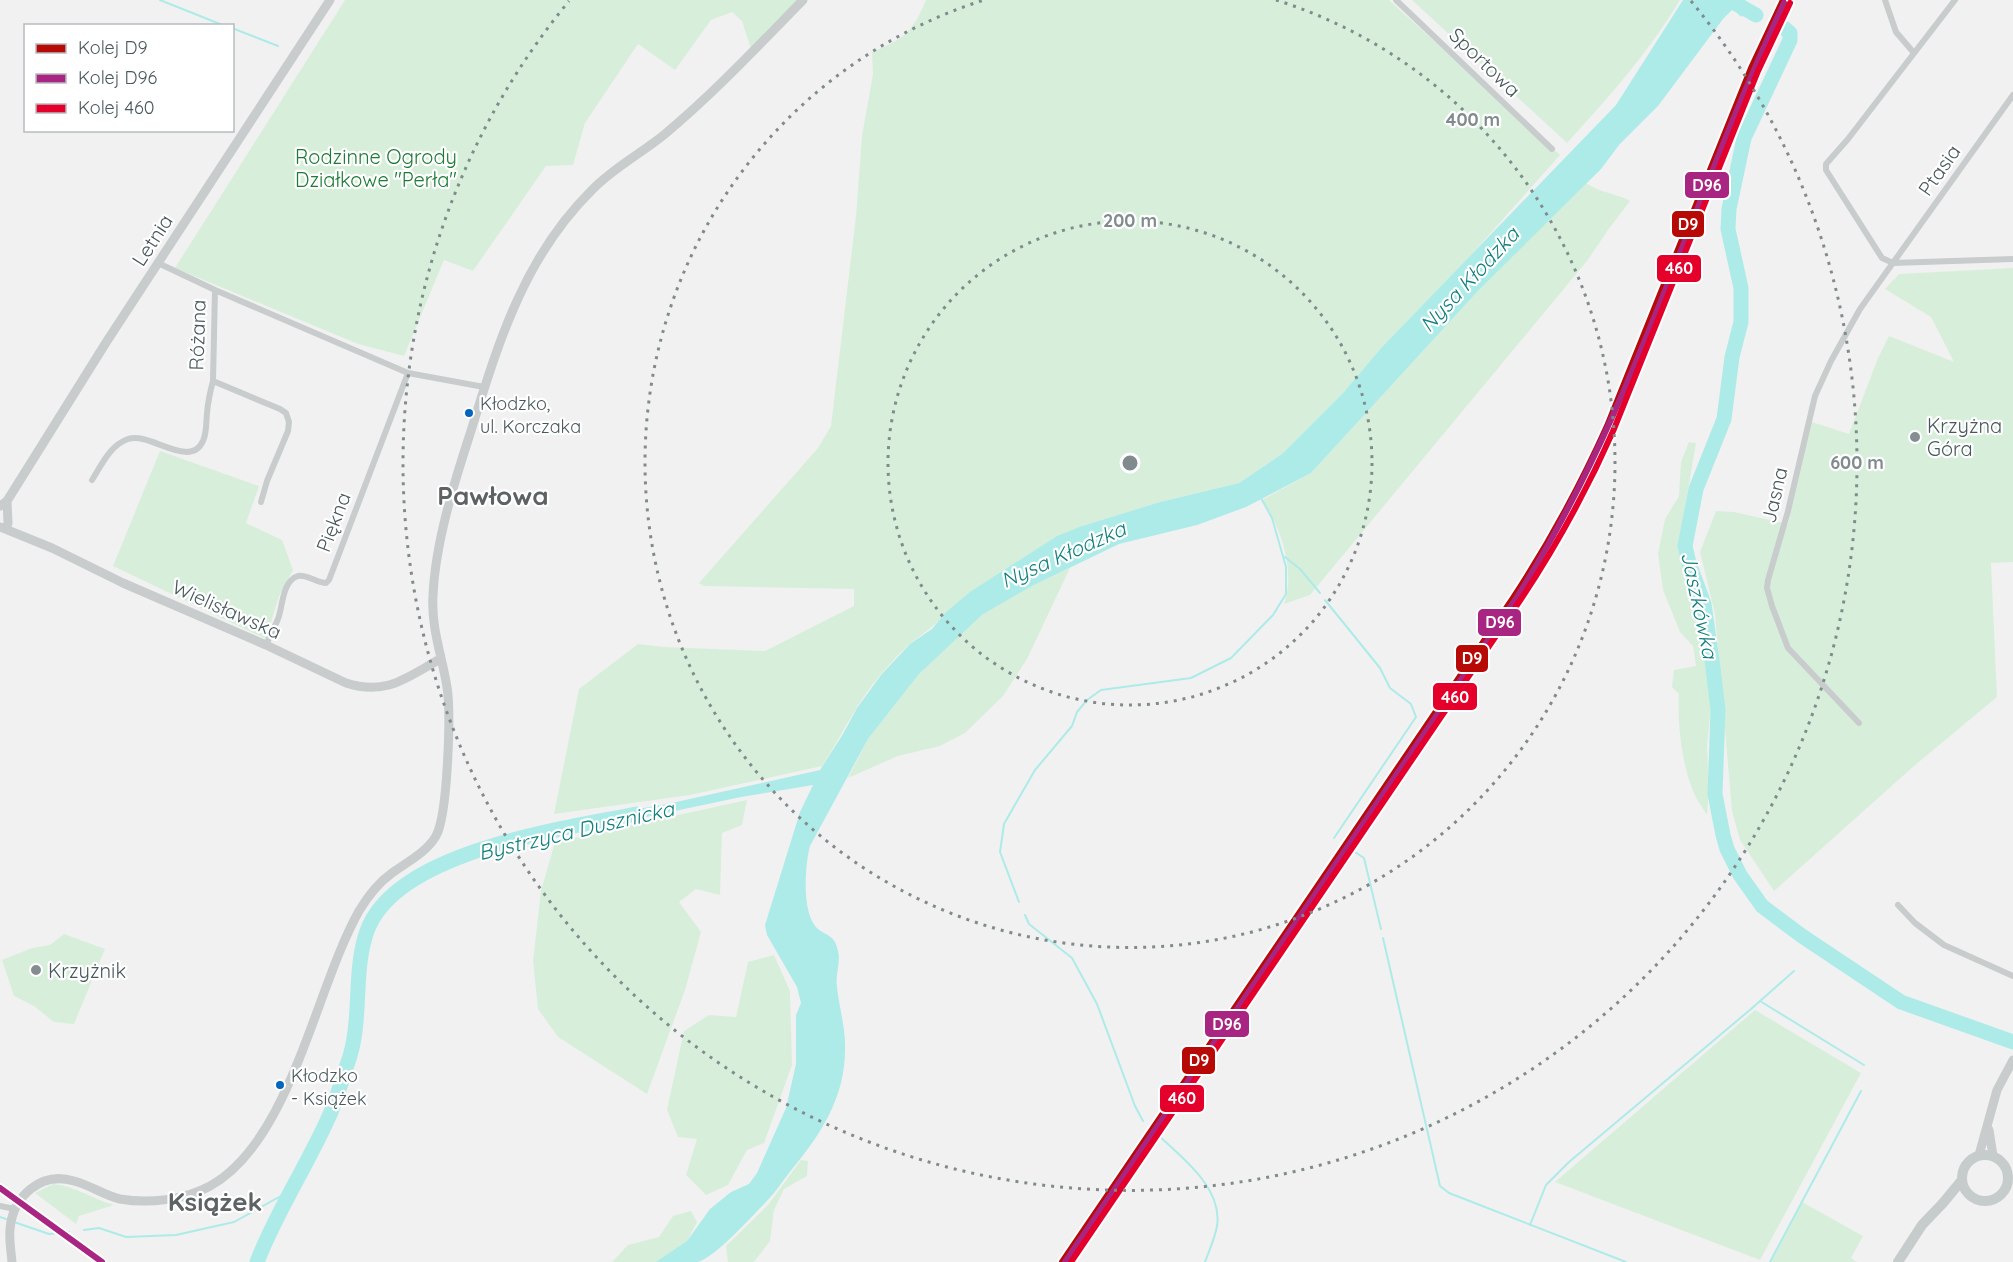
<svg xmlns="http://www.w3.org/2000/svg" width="2013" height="1262" font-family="Quicksand,sans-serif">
  <rect width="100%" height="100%" fill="#f1f1f1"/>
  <path fill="#d7efda" d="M345,0H798L751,49L742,21L732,12L711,20L675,70L638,44L585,123L573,165L546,166L473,271L444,260L404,356L358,344L175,268Z
    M926,0H1389L1560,155L1471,255L1382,347L1343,393L1282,454L1239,483L1160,502L1082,526L945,613C932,629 926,631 911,643C901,651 891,663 882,673C858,700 842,735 822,766L690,795L554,814L579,689L638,644L664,647L765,651L854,606V589L704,586L699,583L818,448L831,426L856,216L862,136L873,74L872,52C904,39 912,33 926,0Z
    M1412,0H1680C1649,52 1608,98 1567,143Z
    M1586,183C1600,193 1616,193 1630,201L1608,230L1587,261L1310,595L1284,604C1296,572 1281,527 1262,500L1311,473L1478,291Z
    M2013,268V562L1991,563L1997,697L1914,766L1774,891L1740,840L1732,811L1715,614L1700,552L1716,511L1734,512L1788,524L1812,422L1849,434L1878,358L1889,336L1954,362L1931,317L1885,289L1899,274Z
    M1689,442L1696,443L1681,531V553L1697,608L1705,644L1711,706L1707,746L1709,789L1707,815C1702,807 1696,799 1693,791C1682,764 1677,723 1679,694L1672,687L1674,670L1696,666L1693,646L1680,632L1663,590L1658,554L1665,519L1679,496L1681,462Z
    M160,451L259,486L246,523L282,540L293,570L279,596L266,639L113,566Z
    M1070,568L1027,659L1003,696L965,733L940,746L898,756L848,778L868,739L919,674L940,654L982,615L1032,586Z
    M747,800L742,825L722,833L720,895L696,889L679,902L701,932L685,990L647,1094L558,1037L538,1009L533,961L541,891L555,842Z
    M64,934L105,949L74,1024L54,1022L34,1006L14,996L2,960L32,948L50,945Z
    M774,955L790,991L792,1065L764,1143L747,1150L728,1185L706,1195L686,1175L697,1139L678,1137L667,1110L684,1031L709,1015L736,1017L748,962Z
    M1755,1010L1861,1073L1760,1260L1555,1182Z
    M801,1160L808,1161L807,1176L784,1189L774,1210L770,1241L754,1262H728L726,1246L768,1205Z
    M53,1184C75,1186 93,1199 114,1205L79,1216L76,1224L35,1193Z
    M1802,1202L1863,1236L1851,1258L1857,1262H1769Z
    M691,1211L697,1222L687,1241L659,1262H612L628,1245L659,1237L673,1216Z"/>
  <path fill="#adebe9" d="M1683,0H1745L1747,7L1741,17L1733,9L1723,19L1658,106L1619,145L1601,169L1478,291L1311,473L1246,507L1197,525L1119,544L1032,586L982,615L919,674L868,739L810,846C805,865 801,914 818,929C827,936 835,935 838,951C841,962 835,975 837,987C839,1007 846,1029 845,1050C845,1096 822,1133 793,1168C784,1179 776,1192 765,1203C752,1216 713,1260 697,1262C684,1262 669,1262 656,1262L687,1241L710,1209L731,1192L749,1184L757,1173L786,1108L796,1064V1015L801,1003L797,987L767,935L765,925L800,812L813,785L741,797L613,824L620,812L667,804L820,770L843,734L857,708L881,675L910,644L932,629L945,613L970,592L1057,536L1082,526L1160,502L1239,483L1282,454L1343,393L1382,347L1616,105Z"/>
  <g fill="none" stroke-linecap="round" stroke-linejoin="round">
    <path stroke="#adebe9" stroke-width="2" d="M160,0L225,26
      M232,28L278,46
      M1285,557L1300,569L1320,593
      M1325,600L1380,668L1390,688L1411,704L1416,717L1334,838
      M1352,850L1364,858L1381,929
      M1019,902L1000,852L1004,824L1035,770L1072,726L1077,712L1087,700L1101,690L1191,678L1231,658L1273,615L1286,594V567L1272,518L1261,498
      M1025,915L1029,924L1072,958L1097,1004L1135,1106L1143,1121
      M1383,938L1440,1186L1449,1193L1626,1262
      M1760,1001L1864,1065
      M1159,1136C1183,1158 1223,1189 1217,1226C1215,1238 1209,1251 1205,1262
      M0,1217L9,1220
      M14,1222L49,1234L69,1232
      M1530,1225L1546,1185L1569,1162L1751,1009L1794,971
      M84,1230L99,1228L126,1237L176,1235L234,1222L290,1191
      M1770,1262L1861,1091"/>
    <path stroke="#adebe9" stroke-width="15" d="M1729,0L1756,15
      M1784,28L1790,33V40L1744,138L1729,209L1728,229L1741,288V322L1732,357L1724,419L1696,489L1685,546L1689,563L1704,604L1712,660L1718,710L1715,794L1723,835L1727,849L1740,875L1762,906L1802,936L1901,1002L2013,1042
      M257,1262C277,1210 309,1163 331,1112C338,1094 344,1074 350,1056C362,1015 353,971 367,931C396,851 563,829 636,814"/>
    <path stroke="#c8cccd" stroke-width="6" d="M1396,0L1552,149
      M1885,0L1896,32L1914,53
      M1955,0L1848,139L1826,164V170L1882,258L1893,263L2013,259
      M158,263L215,290L408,373L484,387
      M215,290L213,381L280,409L286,413L289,422L288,431L267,481L261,502
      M92,480C101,466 110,445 128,439C149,431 190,470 203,441C207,432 206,422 207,413C208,402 210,392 213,381
      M266,645C270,636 274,628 278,619C283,606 282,581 298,576C306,574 318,583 326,583L329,580L408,373
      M1859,723L1788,648L1772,606L1767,588L1768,580L1788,511L1815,396L1831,361L1860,309L2013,95
      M1898,905L1915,923L1944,945L2013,976
      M0,1206L15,1209"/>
    <path stroke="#c8cccd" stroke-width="9" d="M0,506L7,501L107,341L330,0
      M0,527L52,548L123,583L266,645L346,683C386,696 406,678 440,659
      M6,529L8,523L7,501
      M1989,1130L1993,1156
      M1979,1155L1997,1090L2013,1060
      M12,1262C11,1251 9,1240 10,1229C13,1196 41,1171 74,1181C90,1185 103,1195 120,1199C148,1204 185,1200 210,1186C291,1141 315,989 359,911C368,896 378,883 392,873C407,862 426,853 436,836C448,814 451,712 447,687C442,656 431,628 433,596C435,544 454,483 470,434C498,344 523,258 592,190C613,168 642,153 665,134C714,93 758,46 803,0"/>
    <path stroke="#c6cbcc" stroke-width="10" d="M1962 1178a23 23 0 1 1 46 0a23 23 0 1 1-46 0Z
      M1898,1262L1922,1225L1943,1203L1962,1180"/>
    <defs>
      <path id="rail-1" d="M1062,1262L1513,598C1549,543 1580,486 1607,426L1751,68L1783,0"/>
      <path id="rail-2" d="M0,1188L102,1262
        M1065,1262L1515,600C1633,416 1691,200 1784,3"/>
      <path id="rail-3" d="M1071,1262L1519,602C1556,547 1587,490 1614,429L1758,71L1790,3"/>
    </defs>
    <use href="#rail-1" stroke="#fff" stroke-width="10"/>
    <use href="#rail-2" stroke="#fff" stroke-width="10"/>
    <use href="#rail-3" stroke="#fff" stroke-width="10"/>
    <use href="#rail-1" stroke="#b70a06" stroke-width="6"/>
    <use href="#rail-2" stroke="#a82682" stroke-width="6"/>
    <use href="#rail-3" stroke="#e4002b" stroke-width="6"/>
  </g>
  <g fill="none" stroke="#818b8d" stroke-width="3" stroke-dasharray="3 6">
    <circle cx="1130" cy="463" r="242"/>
    <path d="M1276 0A485 485 0 1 1 984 0"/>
    <path d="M1691 1A727 727 0 1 1 569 1"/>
  </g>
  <g fill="#0065bd" stroke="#fff" stroke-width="2">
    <circle cx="469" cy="413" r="5"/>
    <circle cx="280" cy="1085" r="5"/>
  </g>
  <g fill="#848e90" stroke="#fff" stroke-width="2">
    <circle cx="1915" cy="437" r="6"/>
    <circle cx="36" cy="970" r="6"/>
  </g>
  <g text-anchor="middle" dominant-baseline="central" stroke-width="4.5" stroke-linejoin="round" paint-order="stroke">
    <g font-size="18" fill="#49585c" stroke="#fff" text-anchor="start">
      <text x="480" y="403">Kłodzko,<tspan x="480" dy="23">ul. Korczaka</tspan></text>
      <text x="291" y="1075">Kłodzko<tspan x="291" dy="23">- Książek</tspan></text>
    </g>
    <g font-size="20" fill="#49585c" stroke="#fff">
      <text transform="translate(1485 62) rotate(44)">Sportowa</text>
      <text transform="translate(1939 170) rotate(-55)">Ptasia</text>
      <text transform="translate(152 240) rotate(-57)">Letnia</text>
      <text transform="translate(197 335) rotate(-88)">Różana</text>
      <text transform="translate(1774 495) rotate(-77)">Jasna</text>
      <text transform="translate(333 522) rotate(-69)">Piękna</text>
      <text transform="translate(227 609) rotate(24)">Wielisławska</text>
    </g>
    <g font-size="20" fill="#1c7b35" stroke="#fff">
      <text x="376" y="156">Rodzinne Ogrody<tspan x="376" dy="23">Działkowe "Perła"</tspan></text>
    </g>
    <g font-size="20" fill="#49585c" stroke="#fff" text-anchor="start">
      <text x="1927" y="425">Krzyżna<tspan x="1927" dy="23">Góra</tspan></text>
      <text x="48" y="970">Krzyżnik</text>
    </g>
    <g font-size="21" font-style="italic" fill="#12807d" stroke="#fff">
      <text transform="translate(1469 279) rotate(-47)">Nysa Kłodzka</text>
      <text transform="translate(1063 554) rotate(-24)">Nysa Kłodzka</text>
      <text transform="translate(1700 605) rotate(78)">Jaszkówka</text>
      <text transform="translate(576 830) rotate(-13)">Bystrzyca Dusznicka</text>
    </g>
    <g font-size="26" font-weight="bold" fill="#5d6264" stroke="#fff">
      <text x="493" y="495">Pawłowa</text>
      <text x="215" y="1201">Książek</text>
    </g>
  </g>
  <circle cx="1130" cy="463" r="9" fill="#818b8d" stroke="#fff" stroke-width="3"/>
  <g font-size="18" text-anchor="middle" font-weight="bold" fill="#818b8d" stroke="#fff" stroke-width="4.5" stroke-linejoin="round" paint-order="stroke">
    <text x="1473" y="126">400 m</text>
    <text x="1130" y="227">200 m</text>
    <text x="1857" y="469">600 m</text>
  </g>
  <g stroke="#fff" stroke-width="2">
    <rect x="1684" y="171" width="46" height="28" rx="6" fill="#a82682"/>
    <rect x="1671" y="210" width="34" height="28" rx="6" fill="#b70a06"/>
    <rect x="1656" y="254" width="46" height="29" rx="6" fill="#e4002b"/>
    <rect x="1477" y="608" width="45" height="29" rx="6" fill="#a82682"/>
    <rect x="1455" y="644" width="34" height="29" rx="6" fill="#b70a06"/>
    <rect x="1432" y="682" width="46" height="29" rx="6" fill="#e4002b"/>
    <rect x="1204" y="1010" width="46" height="28" rx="6" fill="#a82682"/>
    <rect x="1181" y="1046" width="35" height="29" rx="6" fill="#b70a06"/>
    <rect x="1159" y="1084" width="46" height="29" rx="6" fill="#e4002b"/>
  </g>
  <g font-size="16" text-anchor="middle" font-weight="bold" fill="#fff">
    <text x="1707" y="191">D96</text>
    <text x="1688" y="230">D9</text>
    <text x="1679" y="274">460</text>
    <text x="1500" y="628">D96</text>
    <text x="1472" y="664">D9</text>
    <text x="1455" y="703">460</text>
    <text x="1227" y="1030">D96</text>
    <text x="1199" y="1066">D9</text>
    <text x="1182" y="1104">460</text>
  </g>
  <rect x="24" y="24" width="210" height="108" fill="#ffffff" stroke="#b6bcbe" stroke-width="1.5"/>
  <rect x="36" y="44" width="30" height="9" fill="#b70a06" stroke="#b6bcbe" stroke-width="1.5"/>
  <text x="78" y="54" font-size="18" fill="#49585c">Kolej D9</text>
  <rect x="36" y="74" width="30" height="9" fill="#a82682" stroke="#b6bcbe" stroke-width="1.5"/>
  <text x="78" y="84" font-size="18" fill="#49585c">Kolej D96</text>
  <rect x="36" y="104" width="30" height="9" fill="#e4002b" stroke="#b6bcbe" stroke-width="1.5"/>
  <text x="78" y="114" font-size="18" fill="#49585c">Kolej 460</text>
</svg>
